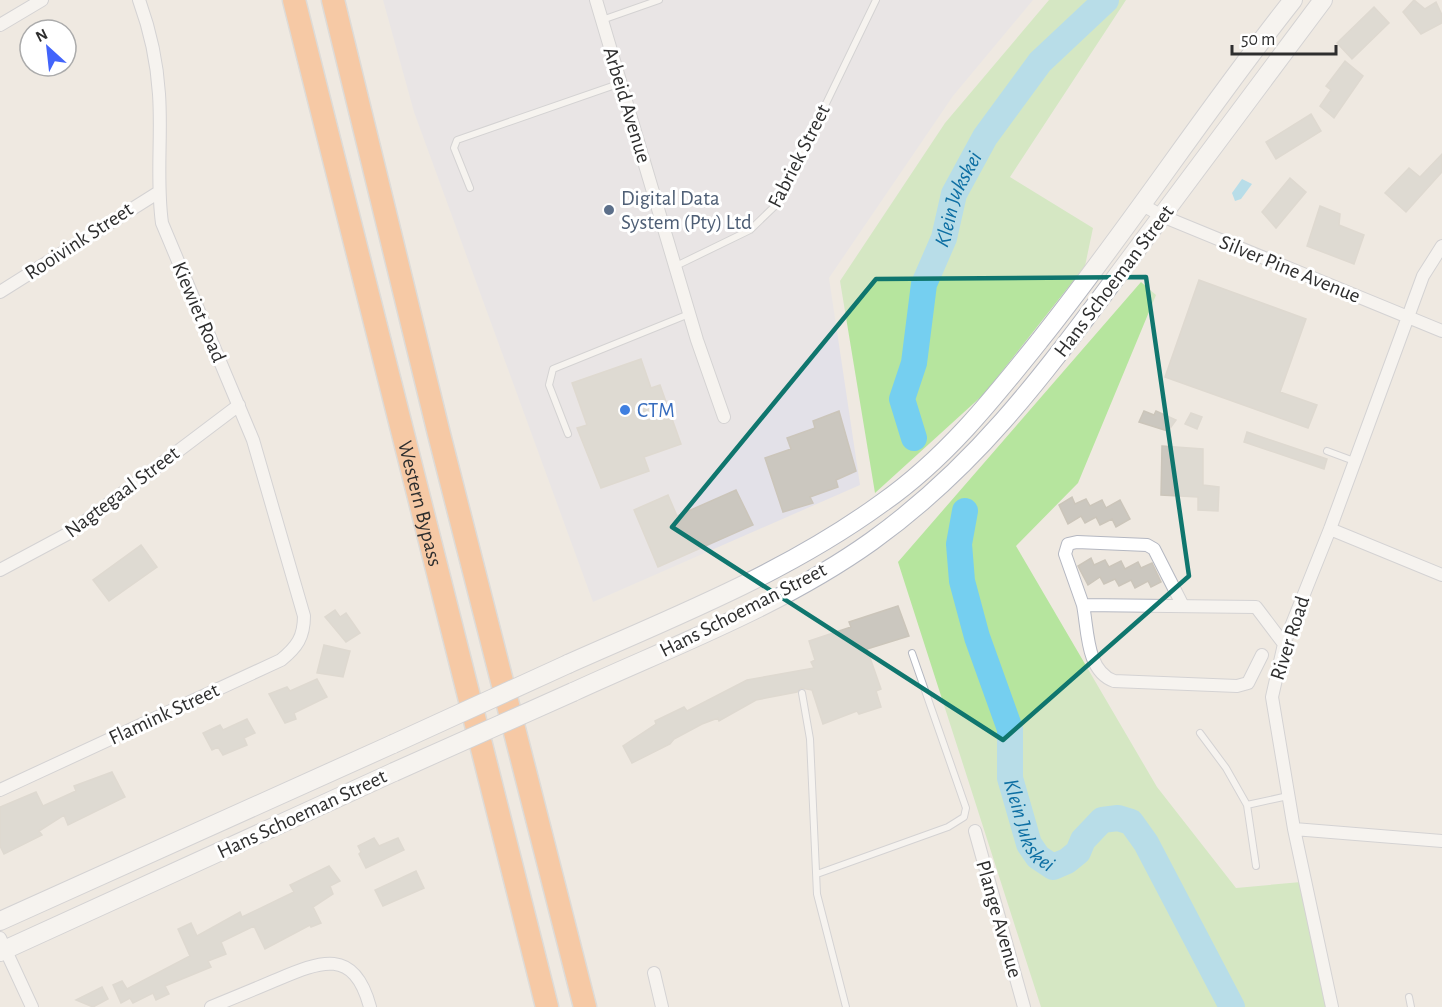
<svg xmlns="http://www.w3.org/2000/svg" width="1442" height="1007" font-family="'Alegreya Sans',sans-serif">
  <rect width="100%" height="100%" fill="#efe9e1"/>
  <path fill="#e3e1e8" d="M383,0H1033L953,96L829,278L860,485L593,602L414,112Z"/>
  <path fill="#b6e59e" d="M1049,0H1126L1010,177L1093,228L1085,266L984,394L875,493L840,281L945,123Z
    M1141,282L1156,295L1078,483L1016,546L1157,787L1236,888L1301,882L1328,1007H1041L898,562Z"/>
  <path fill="#75cff0" d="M1242,179L1252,184L1241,199L1235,201L1232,193Z"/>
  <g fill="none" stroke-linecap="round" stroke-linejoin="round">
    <g stroke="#75cff0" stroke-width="26">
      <path id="s1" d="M914,438L902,399L914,363L924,284L944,238L954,194L985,137L1040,62L1106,0"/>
      <path id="s2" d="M965,511L959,544L962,581L977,637L1010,729V778L1029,844L1038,857L1053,867L1067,861L1078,852L1083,840L1102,820L1118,818L1131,822L1146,843L1232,1007"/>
    </g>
  </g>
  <path fill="#cbc7bf" stroke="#cbc5ba" stroke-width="1.5" d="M1414,0L1425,9L1436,2L1442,15V23L1421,34L1403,12Z
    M1374,7L1389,23L1352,59L1337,43Z
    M1345,61L1363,76L1334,118L1320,106L1331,90L1326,86Z
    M1311,114L1321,131L1276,159L1266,142Z
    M1442,154V172L1406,212L1385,193L1409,168L1420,177Z
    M1290,178L1306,192L1276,228L1262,212Z
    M1320,206L1340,214L1339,225L1364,235L1354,264L1307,246Z
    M1199,280L1306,319L1280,392L1317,405L1308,428L1165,377Z
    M641,359L651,388L660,385L681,444L644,457L649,471L601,488L577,428L587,425L572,383Z
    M839,411L856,471L836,480L838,487L810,497L813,503L783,512L765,458L791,449L787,438L815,428L813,421Z
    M1144,411L1154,415L1156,411L1176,420L1168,431L1139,422Z
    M1191,413L1202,417L1197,429L1185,424Z
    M1247,432L1327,459L1324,469L1244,442Z
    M1162,446L1203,449V485L1219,487L1218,511L1198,510V497L1161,495Z
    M736,490L753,525L658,567L634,510L668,495L677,516Z
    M1072,497L1075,504L1086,499L1090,506L1102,500L1106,508L1120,500L1130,519L1116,527L1112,519L1100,525L1096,517L1085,523L1081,516L1068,524L1059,505Z
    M141,545L157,567L109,601L93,580Z
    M1091,558L1094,565L1105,560L1109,567L1121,561L1125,569L1138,562L1141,568L1152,563L1161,582L1151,587L1148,581L1135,588L1131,580L1119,586L1115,579L1104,584L1100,577L1088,585L1078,566Z
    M898,606L909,636L867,649L881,689L876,691L881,707L859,714L857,711L823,724L812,690L801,688L797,692L756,700L719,721L718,718L702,724L674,739L670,744L632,763L623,746L656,724L655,721L684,707L687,711L747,680L814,668L811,662L815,660L809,641L851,627L849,622Z
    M335,610L340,617L346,613L360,633L346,642L325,617Z
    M324,645L350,651L343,677L317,673Z
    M317,679L327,697L294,713L296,719L285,723L269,694L287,687L290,691Z
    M247,719L255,733L244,738L247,745L223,755L218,747L212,750L203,733L220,725L223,730Z
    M112,772L125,797L68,825L64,815L39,831L42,835L4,854L0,846V807L36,792L43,806L76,791L74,786Z
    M374,838L379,846L398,838L404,850L366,868L359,854L361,852L358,846Z
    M329,866L340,881L330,886L333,894L313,907L321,923L311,927L310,925L265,949L254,926L221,942L226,954L208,961L211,967L165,986L169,994L156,1000L153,993L133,1003L130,998L121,1003L113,985L122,981L127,989L190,956L178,929L191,923L197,936L240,912L242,917L294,892L290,885Z
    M416,871L424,888L383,906L375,890Z
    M102,987L108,999L93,1007L76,1000Z"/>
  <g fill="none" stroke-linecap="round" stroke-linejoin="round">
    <defs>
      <path id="service" d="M602,20L659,0
        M470,188L454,148L457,140L621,83
        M676,266L750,230L778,203L876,0
        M568,434L549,385L553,369L689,314
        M1327,451L1354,461
        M802,693L810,739L817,894L846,1007
        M1200,733L1226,768L1247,805L1256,866
        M1247,805L1288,796
        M817,874L948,827L964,817L966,808L912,653
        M1409,997L1411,1007"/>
      <path id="minor" d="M596,0L697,340L724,417
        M0,25L42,0
        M1141,204L1162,216L1442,331
        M0,292L159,192
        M1330,529L1442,575
        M0,570L71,532L239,405
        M1083,605C1088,630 1086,671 1114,681L1237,686L1248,683L1262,655
        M1183,606L1154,549L1147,545L1077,542L1068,544L1065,554L1083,605L1256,607L1284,644
        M0,790L281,660C297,647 304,637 304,616L253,440L162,223C156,180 162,137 159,94C157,62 150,30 139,0
        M1294,829L1442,841
        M975,831L1024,1007
        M0,938L32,1007
        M654,973L662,1007
        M211,1007C233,998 255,989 276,980C321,961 354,947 370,1007
        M1332,1007L1294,829L1272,697L1284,644L1330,529L1423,276L1442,246"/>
      <path id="secondary" d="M568,664C676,616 786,573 882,503C945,459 992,400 1040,340C1128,230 1205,111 1293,0
        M573,692C673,646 781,606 872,541C982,462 1049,367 1129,260C1194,174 1258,87 1323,0
        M0,921L393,744
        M0,952L394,772"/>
      <g id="motorway">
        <path id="s3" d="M294,0L547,1007"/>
        <path d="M333,0L439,434L585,1007"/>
      </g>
    </defs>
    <use href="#service" stroke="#b4b7c1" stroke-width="8"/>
    <use href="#minor" stroke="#b4b7c1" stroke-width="14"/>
    <use href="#secondary" stroke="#b4b7c1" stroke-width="20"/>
    <use href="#motorway" stroke="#c9c9c9" stroke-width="25"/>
    <use href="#service" stroke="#fff" stroke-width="6"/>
    <use href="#minor" stroke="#fff" stroke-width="12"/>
    <use href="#secondary" stroke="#fff" stroke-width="18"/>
    <use href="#motorway" stroke="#ffa35c" stroke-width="22"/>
    <defs>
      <path id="secondary-bridge" d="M393,744L568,664
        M394,772L573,692"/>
    </defs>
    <use href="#secondary-bridge" stroke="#b4b7c1" stroke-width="20" stroke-linecap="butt"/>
    <use href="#secondary-bridge" stroke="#fff" stroke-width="18"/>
  </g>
  <path d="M0 0H1442V1007H0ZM1146,277L1189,576L1003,740L672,527L876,279Z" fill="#efe9e1" fill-opacity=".55" fill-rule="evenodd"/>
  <path fill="none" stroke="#0f766e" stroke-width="4.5" stroke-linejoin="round" d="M1146,277L1189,576L1003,740L672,527L876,279Z"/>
  <circle fill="#5c6f8a" stroke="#fff" stroke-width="2" cx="609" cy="210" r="6"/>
  <circle fill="#3f7fe0" stroke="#fff" stroke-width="2" cx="625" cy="410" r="6"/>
  <g text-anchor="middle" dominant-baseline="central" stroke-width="6" stroke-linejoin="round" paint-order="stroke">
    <g font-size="21" fill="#2e2e2e" stroke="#fff">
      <text transform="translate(627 105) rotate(73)">Arbeid Avenue</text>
      <text transform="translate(799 156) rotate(-63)">Fabriek Street</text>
      <text transform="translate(79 241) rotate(-33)">Rooivink Street</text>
      <text transform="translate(1290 269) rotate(22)">Silver Pine Avenue</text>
      <text transform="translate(1114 281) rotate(-53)">Hans Schoeman Street</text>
      <text transform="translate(199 312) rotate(67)">Kiewiet Road</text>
      <text transform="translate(122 492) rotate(-37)">Nagtegaal Street</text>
      <text stroke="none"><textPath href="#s3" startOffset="519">Western Bypass</textPath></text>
      <text transform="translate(743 610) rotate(-27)">Hans Schoeman Street</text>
      <text transform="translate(1290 638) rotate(-72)">River Road</text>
      <text transform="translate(164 714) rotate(-25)">Flamink Street</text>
      <text transform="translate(302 814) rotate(-25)">Hans Schoeman Street</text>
      <text transform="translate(999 919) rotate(74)">Plange Avenue</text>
    </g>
    <g font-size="21" fill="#4e5e75" stroke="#fff" text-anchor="start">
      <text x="621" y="198">Digital Data<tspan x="621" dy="24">System (Pty) Ltd</tspan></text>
    </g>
    <g font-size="21" fill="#366cbe" stroke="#fff" text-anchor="start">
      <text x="637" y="410">CTM</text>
    </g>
    <g font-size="22" font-style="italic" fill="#0d6fa3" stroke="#fff">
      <text stroke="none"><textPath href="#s1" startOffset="250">Klein Jukskei</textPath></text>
      <text stroke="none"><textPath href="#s2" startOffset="327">Klein Jukskei</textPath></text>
    </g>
  </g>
  <g transform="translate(48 48) rotate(333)"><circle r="28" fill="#ffffff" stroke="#ababab" stroke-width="1.5"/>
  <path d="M0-4.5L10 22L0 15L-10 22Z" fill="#4264fb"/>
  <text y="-9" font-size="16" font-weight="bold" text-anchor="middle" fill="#2e2e2e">N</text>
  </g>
  <path d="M1232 45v9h104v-9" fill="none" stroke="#2e2e2e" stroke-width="3"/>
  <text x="1241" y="45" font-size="18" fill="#2e2e2e" stroke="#ffffff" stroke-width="4.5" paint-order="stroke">50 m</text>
</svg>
